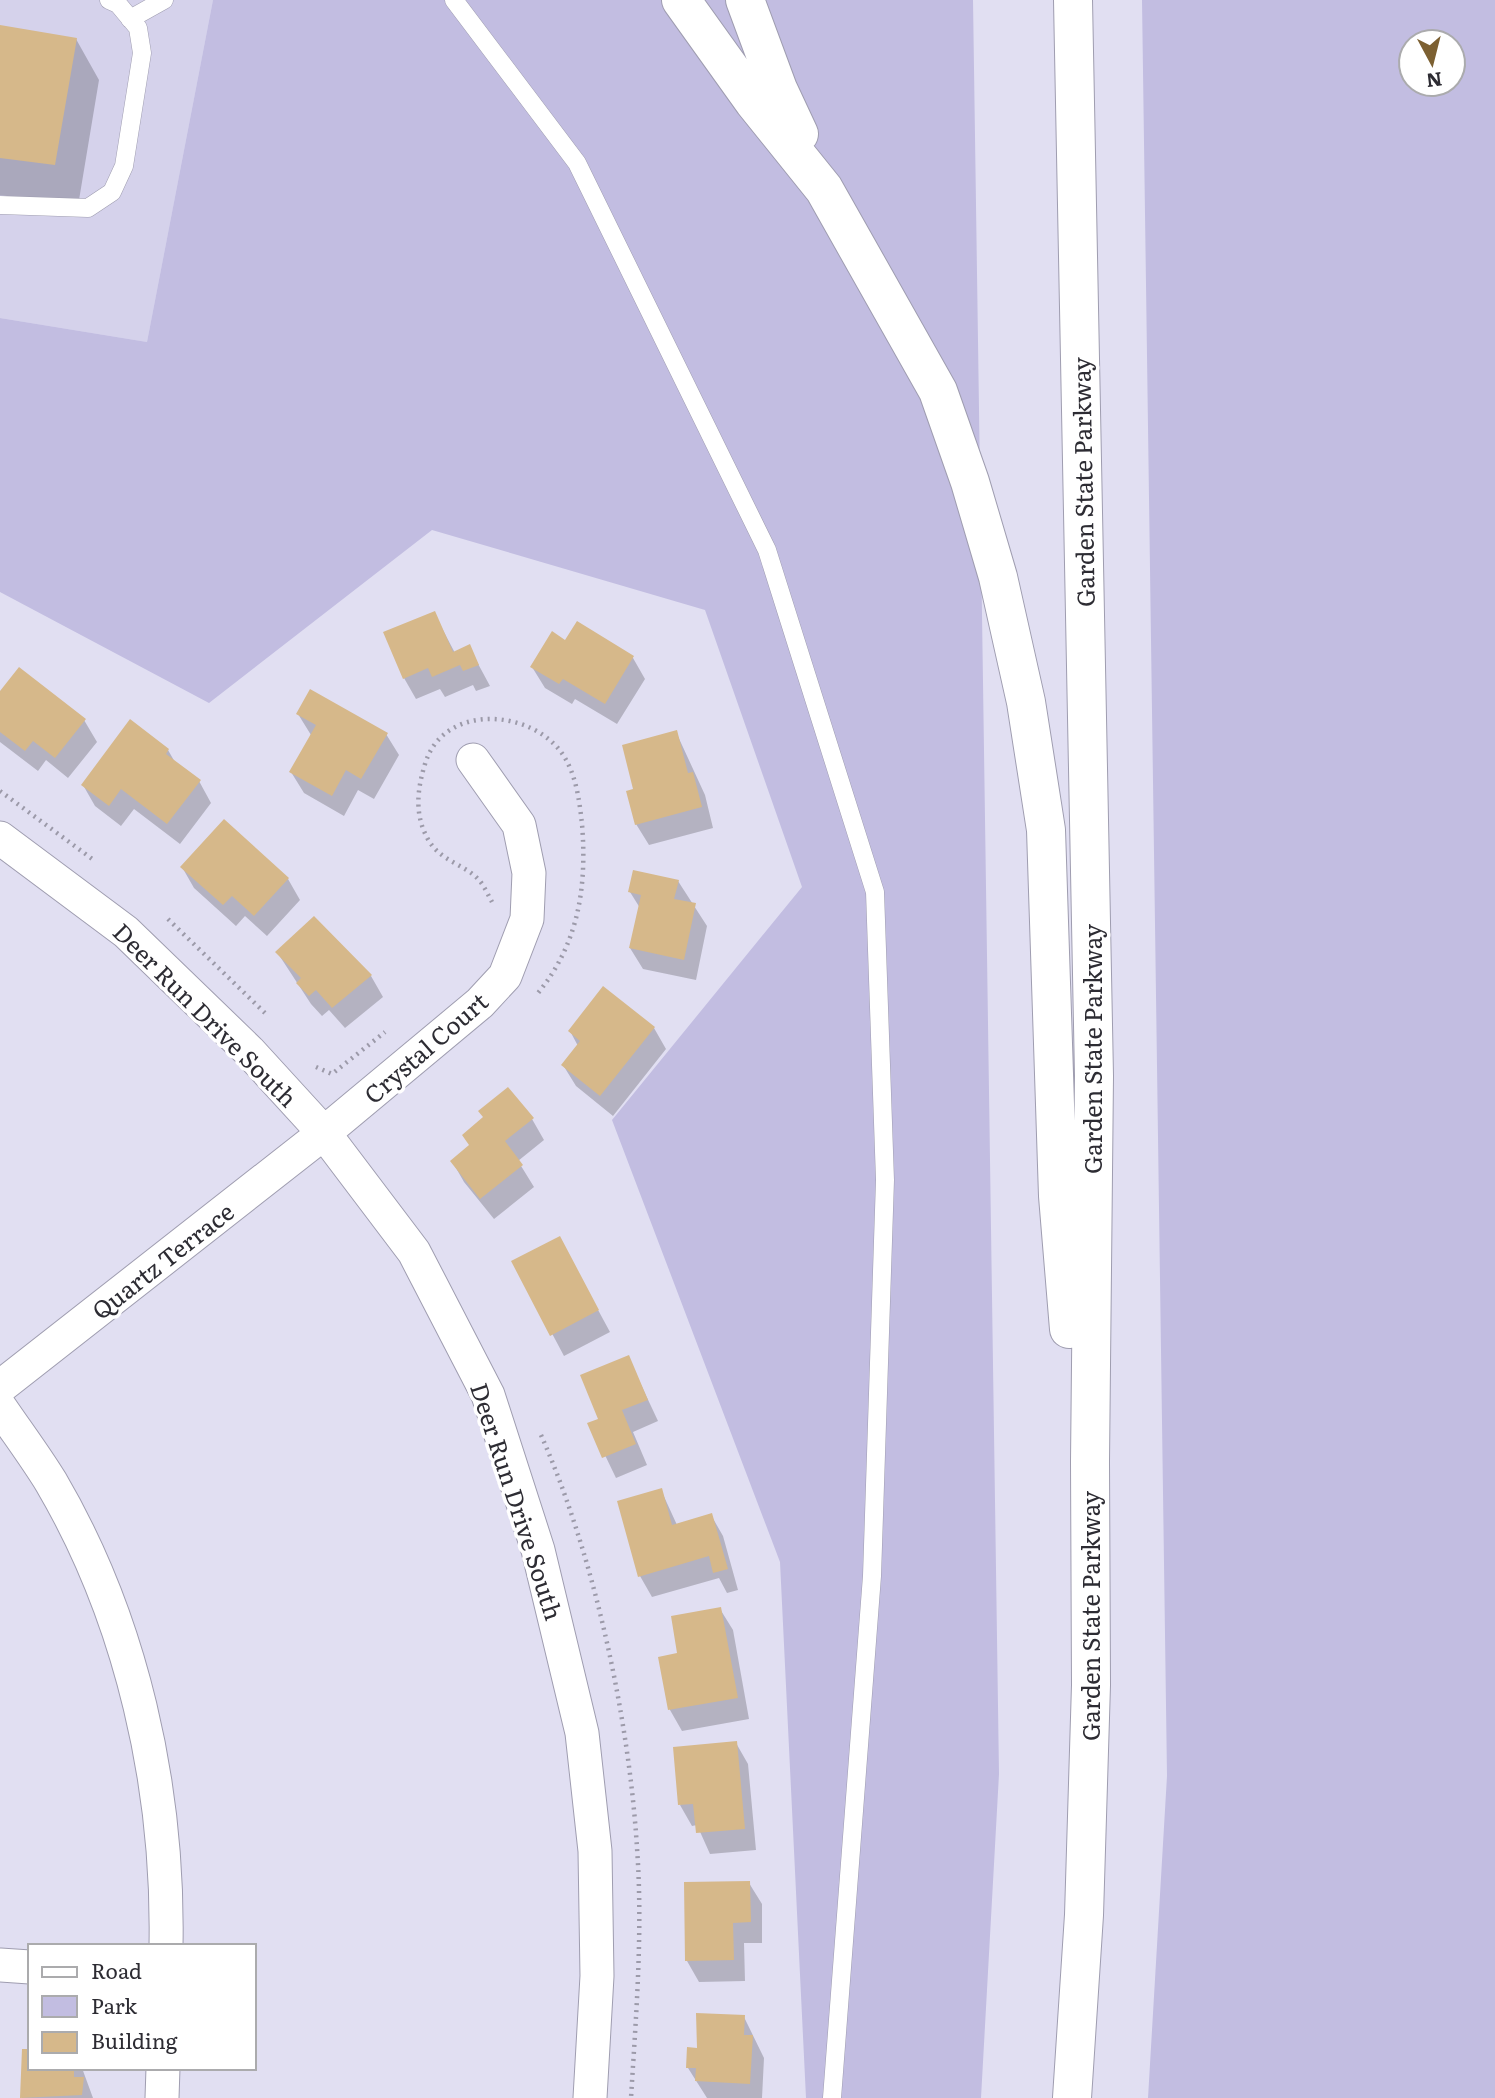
<svg xmlns="http://www.w3.org/2000/svg" width="1495" height="2098" font-family="Literata,serif">
  <rect width="100%" height="100%" fill="#e1dff2"/>
  <path fill="#d5d2eb" d="M0,0H213L147,342L0,318Z"/>
  <path fill="#c2bde1" fill-rule="evenodd" d="M213,0H973L999,1774L981,2098H806L780,1562L612,1120L802,887L705,610L432,530L209,703L0,592V318L147,342Z
    M1142,0H1495V2098H1148L1167,1776ZM1411,42H1453V84H1411Z"/>
  <path fill="#0003" d="M0,27L76,39L99,80L78,206L0,195Z
    M434,613L455,653L469,647L490,686L476,691L473,685L445,697L440,689L416,699L404,678Z
    M566,642L633,658L645,679L617,724L575,699L572,704L545,688L532,667Z
    M0,694L84,720L97,742L68,778L46,760L38,771L0,742Z
    M298,714L386,734L399,755L374,799L358,790L344,816L304,793L291,772L311,735Z
    M676,732L705,795L713,828L649,845L636,824Z
    M168,750L176,764L199,781L211,803L180,844L134,809L121,826L95,806L83,785Z
    M182,867L288,879L300,900L267,936L245,916L236,926L194,888Z
    M678,881L707,926L696,980L643,969L630,948L640,908L630,892Z
    M277,952L371,976L383,997L345,1028L329,1010L322,1016L311,1004Z
    M654,1028L666,1049L613,1116L576,1086L563,1065L578,1046L570,1031Z
    M484,1118L532,1119L544,1140L518,1161L534,1187L494,1219L464,1182L452,1161L470,1146Z
    M571,1260L610,1332L564,1356L514,1262Z
    M628,1357L658,1421L633,1432L647,1465L616,1478L590,1424L600,1420Z
    M661,1490L677,1525L711,1515L723,1536L738,1590L727,1593L719,1578L652,1597L640,1576Z
    M720,1609L733,1630L749,1719L682,1731L670,1710L660,1658L679,1655Z
    M736,1743L748,1764L756,1850L710,1854L697,1825L692,1826L680,1805Z
    M749,1883L762,1904V1943H744L745,1981L699,1982L687,1961Z
    M744,2017L764,2058L762,2098H707L688,2068L699,2050Z
    M24,2051L30,2068H82L93,2098H22Z"/>
  <path fill="#d6b88a" d="M0,25L77,38L55,165L0,158Z
    M435,611L453,652L470,644L479,665L463,671L460,665L432,677L428,668L403,679L383,632Z
    M577,621L634,656L605,704L563,679L559,684L530,667L552,631L565,640Z
    M19,667L86,719L55,758L33,741L25,751L0,732V691Z
    M310,689L388,733L361,779L346,770L332,796L289,772L316,725L296,714Z
    M130,719L169,749L166,754L201,780L167,824L121,789L109,806L81,785Z
    M677,730L688,773L693,772L702,807L635,825L626,791L633,789L622,745Z
    M224,819L289,878L254,916L232,896L223,905L180,867Z
    M633,870L679,880L674,899L696,903L684,960L629,948L641,895L628,892Z
    M314,916L372,975L332,1008L316,990L309,996L296,983L301,978L275,952Z
    M603,986L655,1027L600,1096L561,1065L580,1041L568,1031Z
    M508,1087L534,1118L505,1141L523,1165L480,1199L450,1161L469,1145L462,1135L483,1117L478,1111Z
    M560,1236L599,1310L550,1336L511,1261Z
    M629,1355L648,1400L622,1410L636,1444L602,1458L587,1423L598,1419L580,1375Z
    M662,1488L672,1525L712,1513L728,1569L713,1573L709,1556L638,1577L617,1501Z
    M721,1607L738,1698L668,1710L658,1657L677,1653L671,1616Z
    M737,1741L745,1829L696,1833L693,1804L678,1805L673,1747Z
    M750,1881L751,1922L733,1923L734,1960L685,1961L684,1882Z
    M696,2013L745,2015L744,2035H753L750,2084L695,2081L696,2068H686L687,2047L697,2048Z
    M22,2049H30V2068H74V2077H84L82,2095L20,2098Z"/>
  <g fill="none" stroke-linecap="round" stroke-linejoin="round">
    <defs>
      <path id="service" d="M454,0L577,163L767,550L875,892L885,1180L872,1576L832,2098
        M130,19L164,0
        M0,205L88,208L112,192L124,166L142,53L138,28L118,4L109,0"/>
      <path id="minor" d="M0,838L126,932L249,1051L324,1133L414,1252L488,1395L538,1550L582,1733L595,1851L597,1976L590,2098
        M0,1387L324,1133L480,1003L505,976L527,919L529,873L519,825L473,760
        M0,1407C17,1432 35,1456 51,1482C132,1620 169,1787 166,1946
        M0,1965L30,1967
        M162,2098L163,2068"/>
      <path id="motorway" d="M681,0L754,102L824,189L938,391L970,482L998,577L1026,702L1046,830L1058,1196L1069,1329
        M745,0L778,89L799,134
        M1072,2098L1084,1915L1091,1685L1090,1462L1094,1076L1073,0"/>
    </defs>
    <use href="#service" stroke="#9f9db0" stroke-width="19"/>
    <use href="#minor" stroke="#9f9db0" stroke-width="35"/>
    <use href="#motorway" stroke="#9f9db0" stroke-width="40"/>
    <path stroke="#9c9aa9" stroke-width="4.5" stroke-dasharray="2 5" stroke-linecap="butt" d="M0,791L95,861
      M492,902C488,895 484,885 478,879C465,865 441,861 429,841C414,816 417,790 425,764C442,707 519,708 555,745C575,765 579,797 582,824C587,886 579,943 538,993
      M168,919L267,1015
      M316,1067L332,1074L385,1032
      M541,1435C594,1555 629,1718 637,1848C643,1931 636,2016 631,2098"/>
    <use href="#service" stroke="#fff" stroke-width="18"/>
    <use href="#minor" stroke="#fff" stroke-width="33"/>
    <use href="#motorway" stroke="#fff" stroke-width="38"/>
  </g>
  <g text-anchor="middle" dominant-baseline="central" stroke-width="7" stroke-linejoin="round" paint-order="stroke">
    <g font-size="24" fill="#2d2c33" stroke="#fff">
      <text transform="translate(1082 482) rotate(-91)">Garden State Parkway</text>
      <text transform="translate(206 1014) rotate(45)">Deer Run Drive South</text>
      <text transform="translate(425 1047) rotate(-41)">Crystal Court</text>
      <text transform="translate(1091 1049) rotate(-90)">Garden State Parkway</text>
      <text transform="translate(162 1260) rotate(-38)">Quartz Terrace</text>
      <text transform="translate(518 1501) rotate(72)">Deer Run Drive South</text>
      <text transform="translate(1089 1616) rotate(-90)">Garden State Parkway</text>
    </g>
  </g>
  <rect x="28" y="1944" width="228" height="126" fill="#ffffff" stroke="#ababad" stroke-width="2"/>
  <rect x="42" y="1967" width="35" height="10" fill="#ffffff" stroke="#ababad" stroke-width="2"/>
  <text x="91" y="1979" font-size="21" fill="#2d2c33">Road</text>
  <rect x="42" y="1996" width="35" height="21" fill="#c2bde1" stroke="#ababad" stroke-width="2"/>
  <text x="91" y="2014" font-size="21" fill="#2d2c33">Park</text>
  <rect x="42" y="2032" width="35" height="21" fill="#d6b88a" stroke="#ababad" stroke-width="2"/>
  <text x="91" y="2049" font-size="21" fill="#2d2c33">Building</text>
  <g transform="translate(1432 63) rotate(173)"><circle r="33" fill="#ffffff" stroke="#ababad" stroke-width="2"/>
  <path d="M0-5L12 26L0 18L-12 26Z" fill="#7c6032"/>
  <text y="-10" font-size="19" font-weight="bold" text-anchor="middle" fill="#2d2c33">N</text>
  </g>
</svg>
